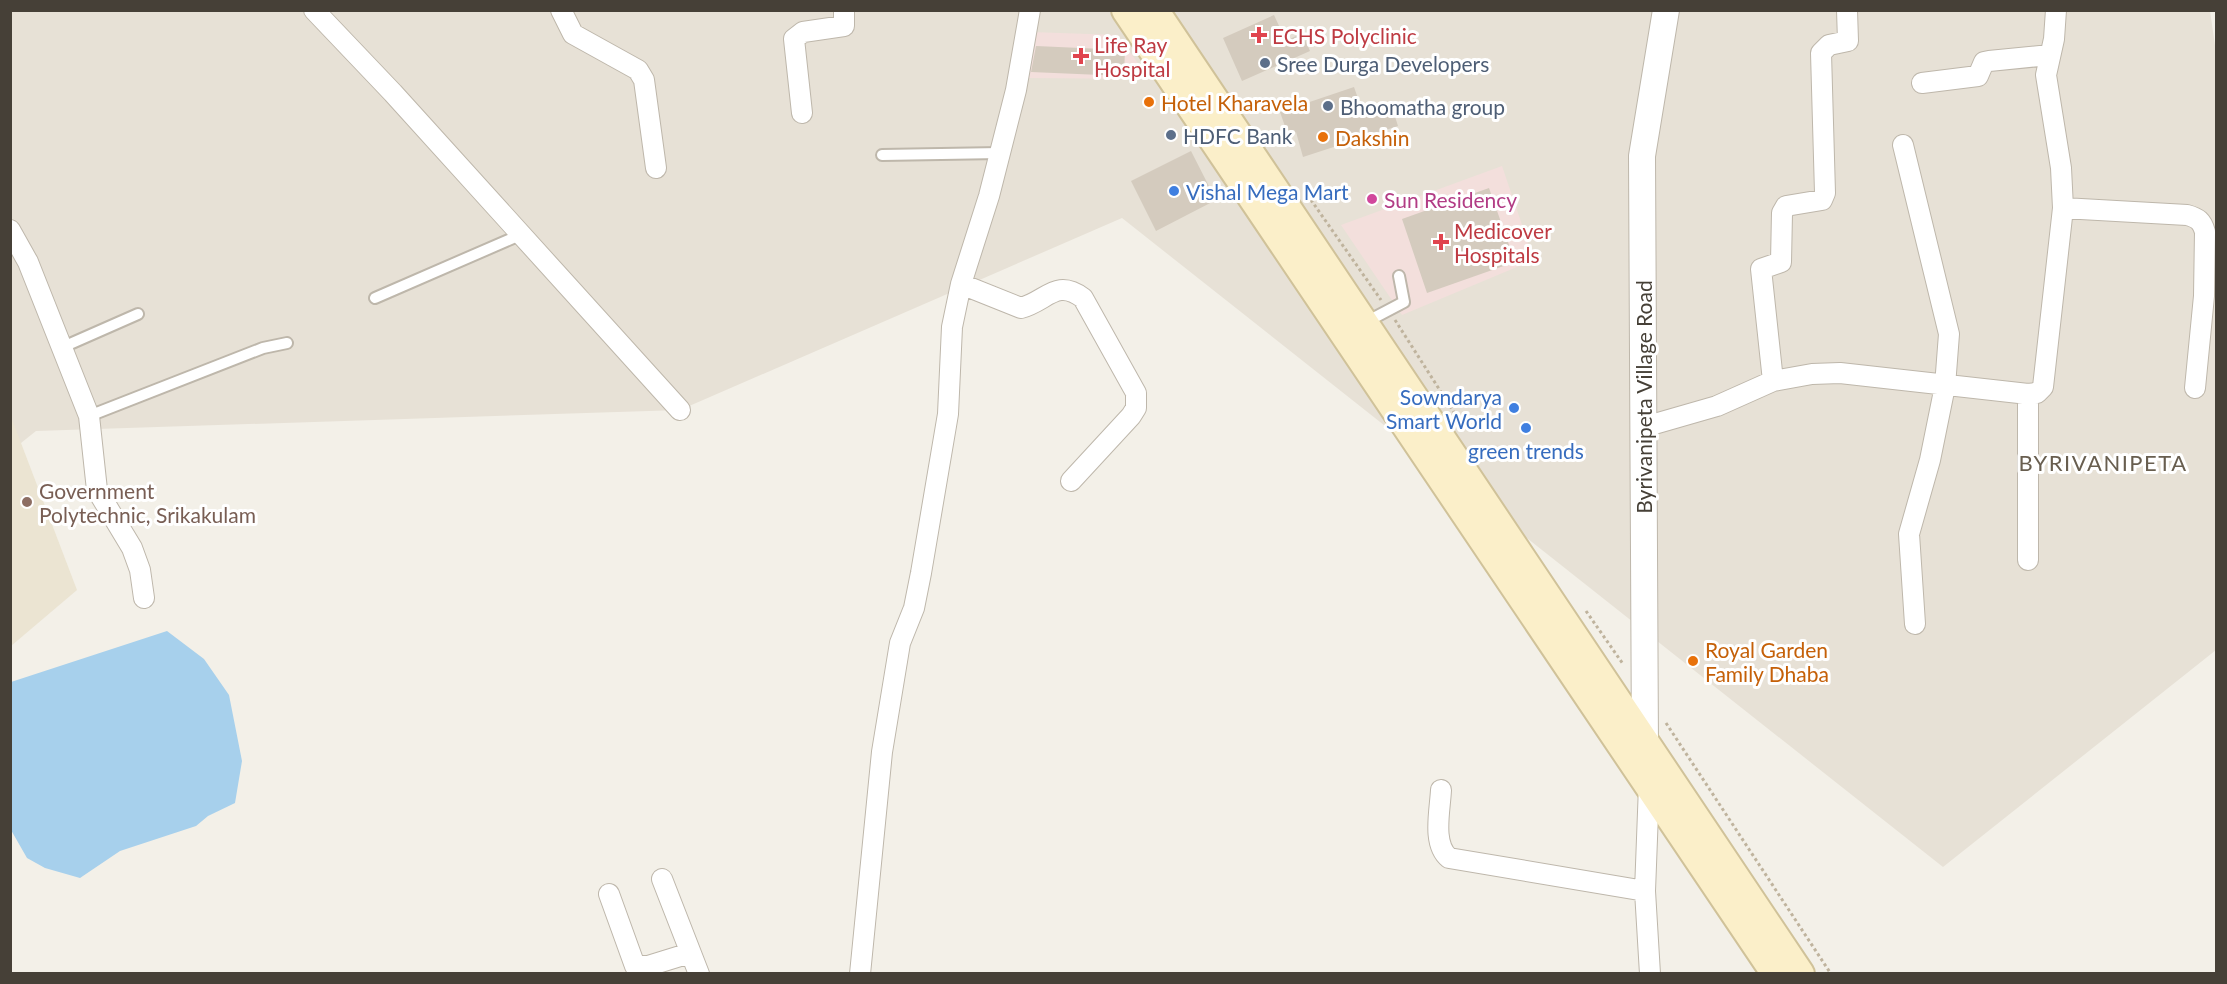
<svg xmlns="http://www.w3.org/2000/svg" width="2227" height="984" font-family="Lato,sans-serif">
  <rect width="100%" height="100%" fill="#f3f0e8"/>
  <path fill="#e7e1d6" d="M11,11H2210L2216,52V650L1943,867L1122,218L680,410L36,431L11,451Z"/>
  <path fill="#ebe4d2" d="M10,414L77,590L11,646H10Z"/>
  <path fill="#f3dfdc" d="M1031,32L1118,35L1149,79L1026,78Z
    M1502,166L1534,260L1402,315L1341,225Z"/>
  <path fill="#a7d0ec" d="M167,631L204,659L229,695L242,761L235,803L208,816L196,826L120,851L80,878L45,868L27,858L11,830V682Z"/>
  <path fill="#d4cbbe" d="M1274,15L1286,41L1302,33L1310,51L1242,81L1223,38Z
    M1036,46L1125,50L1124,76L1031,72Z
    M1354,87L1363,113L1391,104L1398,126L1303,157L1296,132L1288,135L1280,112Z
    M1191,151L1216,200L1156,231L1131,181Z
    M1489,188L1515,262L1427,293L1402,219Z"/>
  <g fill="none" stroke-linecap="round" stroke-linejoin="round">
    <defs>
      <path id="service" d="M882,155L1000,153
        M375,298L520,235
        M1366,322L1404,302L1399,276
        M63,347L138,314
        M89,416L263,348L287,343"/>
      <path id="minor" d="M314,10L393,93L680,410
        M561,10L573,34L638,70L644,80L656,168
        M1922,83L1978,76L1984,62L1989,61L2050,55
        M802,113L794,39L803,32L844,26V10
        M1903,145L1949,334L1945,386L1930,460L1909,534L1915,624
        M2063,208L2187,215C2198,218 2202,221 2205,232L2204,296L2195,388
        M10,230L28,262L89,416L97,490L132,548L140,570L144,598
        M961,284L1021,308C1047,301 1056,278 1083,298L1136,393V408L1131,416L1071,481
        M1773,381L1761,269L1781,262L1782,213L1786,206L1822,200L1825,193L1821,53L1829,45L1848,41L1847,10
        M1644,427L1717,406L1773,381L1812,374L1840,373L2028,394L2037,393L2043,387L2063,208L2061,168L2046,75L2054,39L2056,10
        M2028,560V394
        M1649,786L1645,891L1650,974
        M1441,790C1440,811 1432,844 1449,858L1645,891
        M662,879L699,974
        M609,894L635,966H648L690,953
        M860,974L882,752L900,643L914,608L921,573L948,414L952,327L961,284L989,196L1016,90L1030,10"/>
      <path id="tertiary" d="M1645,750L1642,156L1666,10"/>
      <path id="secondary" d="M1126,10L1776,974
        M1154,10L1800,974"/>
    </defs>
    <use href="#service" stroke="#beb7ab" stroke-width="14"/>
    <use href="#minor" stroke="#beb7ab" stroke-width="22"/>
    <use href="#tertiary" stroke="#beb7ab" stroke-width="28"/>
    <use href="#secondary" stroke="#d0c299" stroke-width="32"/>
    <path stroke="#bfb39d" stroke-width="3" stroke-dasharray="3 3" stroke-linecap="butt" d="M1304,190L1381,300
      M1395,320L1464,428
      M1586,611L1623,664
      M1666,723L1831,974"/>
    <use href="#service" stroke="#fff" stroke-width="10"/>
    <use href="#minor" stroke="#fff" stroke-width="20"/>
    <use href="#tertiary" stroke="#fff" stroke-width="26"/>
    <use href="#secondary" stroke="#fbefc9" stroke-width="28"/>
  </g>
  <g fill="#e0444e" stroke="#fff" stroke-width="2">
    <path d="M1256 26h6v6h6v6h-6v6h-6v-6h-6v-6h6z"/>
    <path d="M1078 47h6v6h6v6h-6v6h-6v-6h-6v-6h6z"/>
    <path d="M1438 233h6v6h6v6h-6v6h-6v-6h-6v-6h6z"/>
  </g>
  <g fill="#5c6f8a" stroke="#fff" stroke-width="2">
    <circle cx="1265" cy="63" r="6"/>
    <circle cx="1328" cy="106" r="6"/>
    <circle cx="1171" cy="135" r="6"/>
  </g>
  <g fill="#e8710a" stroke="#fff" stroke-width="2">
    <circle cx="1149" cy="102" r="6"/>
    <circle cx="1323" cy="137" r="6"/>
    <circle cx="1693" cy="661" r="6"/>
  </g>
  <g fill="#3f7fe0" stroke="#fff" stroke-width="2">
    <circle cx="1174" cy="191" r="6"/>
    <circle cx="1514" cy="408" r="6"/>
    <circle cx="1526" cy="428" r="6"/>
  </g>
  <circle fill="#d1479c" stroke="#fff" stroke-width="2" cx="1372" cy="199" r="6"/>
  <circle fill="#8d6e63" stroke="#fff" stroke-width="2" cx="27" cy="502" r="6"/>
  <g text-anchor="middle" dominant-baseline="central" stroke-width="6" stroke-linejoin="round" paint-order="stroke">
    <g font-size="21" fill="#be3a42" stroke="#fff" text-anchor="start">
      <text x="1272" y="35">ECHS Polyclinic</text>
      <text x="1094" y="44">Life Ray<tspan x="1094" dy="24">Hospital</tspan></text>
      <text x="1454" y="230">Medicover<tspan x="1454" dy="24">Hospitals</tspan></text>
    </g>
    <g font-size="21" fill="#4e5e75" stroke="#fff" text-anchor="start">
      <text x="1277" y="63">Sree Durga Developers</text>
      <text x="1340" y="106">Bhoomatha group</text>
      <text x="1183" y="135">HDFC Bank</text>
    </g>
    <g font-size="21" fill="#c56008" stroke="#fff" text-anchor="start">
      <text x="1161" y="102">Hotel Kharavela</text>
      <text x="1335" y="137">Dakshin</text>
      <text x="1705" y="649">Royal Garden<tspan x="1705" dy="24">Family Dhaba</tspan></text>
    </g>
    <g font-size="21" fill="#366cbe" stroke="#fff" text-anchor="start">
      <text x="1186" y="191">Vishal Mega Mart</text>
      <text x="1502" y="396" text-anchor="end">Sowndarya<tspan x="1502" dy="24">Smart World</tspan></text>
      <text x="1526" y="450" text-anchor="middle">green trends</text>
    </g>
    <g font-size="21" fill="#b23c85" stroke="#fff" text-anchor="start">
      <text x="1384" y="199">Sun Residency</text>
    </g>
    <g font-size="21" fill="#464037" stroke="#fff">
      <text transform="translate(1643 397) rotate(-90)">Byrivanipeta Village Road</text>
    </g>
    <g font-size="21" fill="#785e54" stroke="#fff" text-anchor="start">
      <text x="39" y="490">Government<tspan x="39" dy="24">Polytechnic, Srikakulam</tspan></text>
    </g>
    <g font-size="22" letter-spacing="1.5" fill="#685e4f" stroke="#fff">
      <text x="2103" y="462">BYRIVANIPETA</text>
    </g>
  </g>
  <rect width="2227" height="984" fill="none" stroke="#464037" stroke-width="24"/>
</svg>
